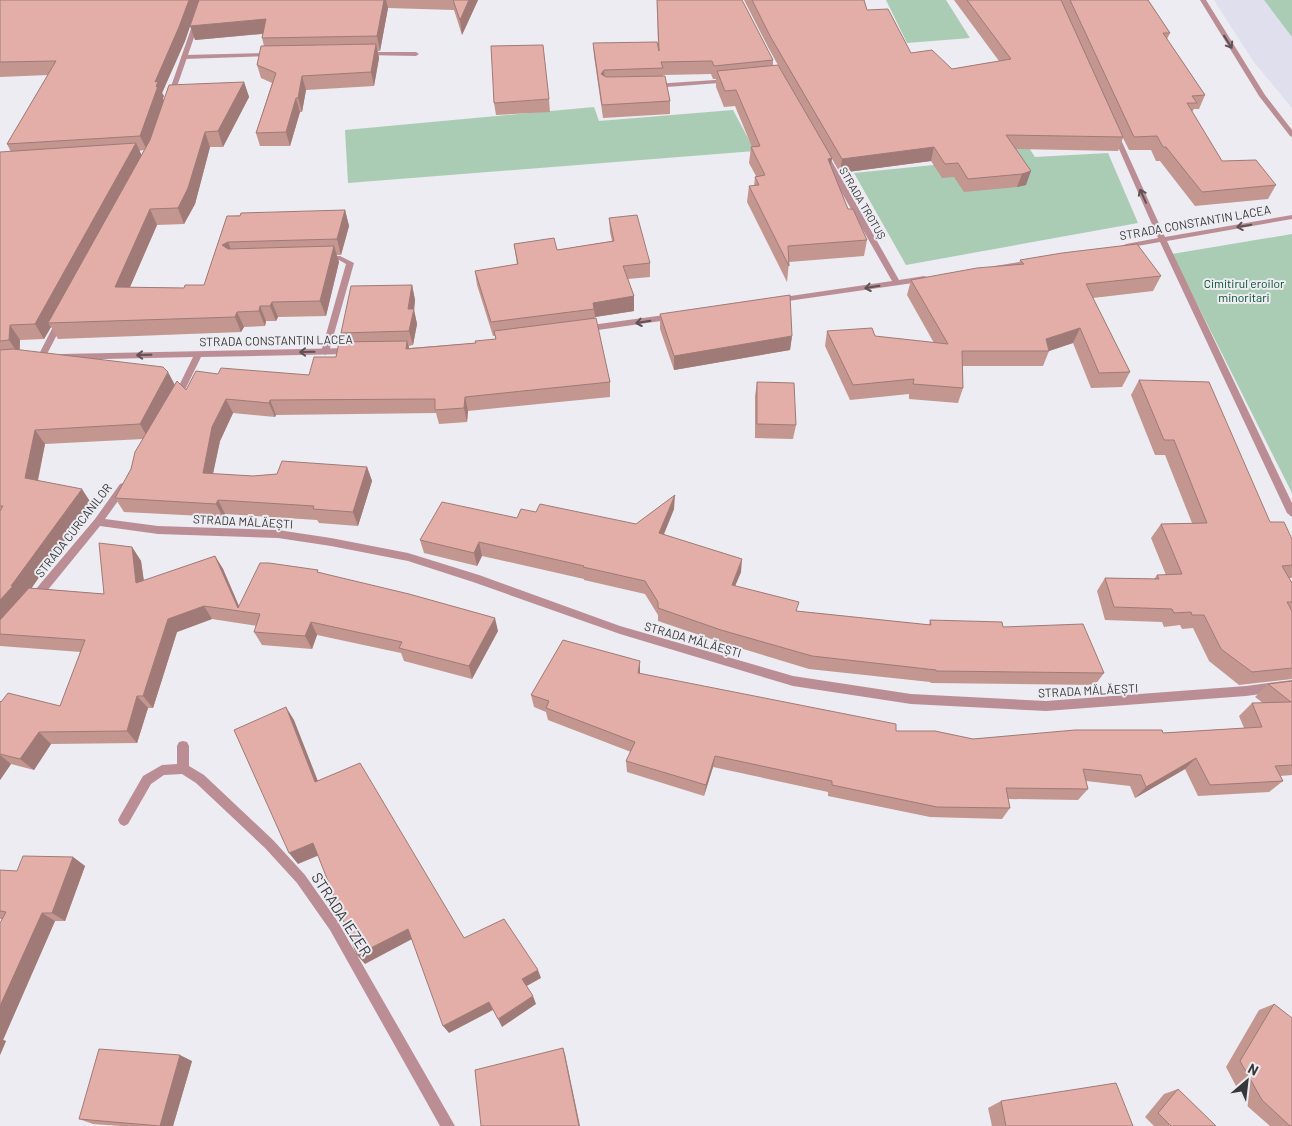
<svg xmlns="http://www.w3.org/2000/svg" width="1292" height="1126" font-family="Barlow,sans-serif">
  <rect width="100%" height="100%" fill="#ececf2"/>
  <path fill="#e0dfed" d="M1214,0H1292V108L1253,61Z"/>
  <path fill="#aaccb4" d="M886,0H946L970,38L907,43Z
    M1264,0H1292V37Z
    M594,107L599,121L733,110L755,151L348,183L345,130Z
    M1017,129L1035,157L1108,153L1138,223L906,265L854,173L963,162Z
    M1292,234V493L1172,254Z"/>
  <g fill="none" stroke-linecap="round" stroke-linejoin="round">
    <path fill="#bb8e95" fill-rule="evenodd" d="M365,52H416L419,54L416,56L363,55V53Z
      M270,53L272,54V56L184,59L181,57L184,55Z
      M321,256H340L354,263L329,352L325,355L321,352L346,264L339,260H321Z"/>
    <path fill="#bb8e95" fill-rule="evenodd" d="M201,0H207L173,98L168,99L167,98Z
      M1200,0H1206L1265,95L1292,130V137L1290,136L1259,96Z
      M730,79L733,81L732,82L654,88L651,86L654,84Z
      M1115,131L1118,133L1165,237L1292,215V219L1167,241L1292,503V517L1287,513L1160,242L1126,248L1122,246L1126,244L1158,238L1112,133Z
      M826,156L830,158L899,280L924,276L927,277V281L774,303V299L777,298L892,281L822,158Z
      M1032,260H1035V264L995,270L991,268L995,266Z
      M672,314L675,315V319L584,332L580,329L584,326Z
      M60,318L64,321L45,358L41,361L38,360L37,358L56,321Z
      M349,348L353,351L349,354L201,357L181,398L177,401L173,398L193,357L61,360L57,357L61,354Z
      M123,483L128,487L105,519L158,526L278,530L331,538L408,553L479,575L620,626L793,676L911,694L1046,701L1246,686L1292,680V690L1246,696L1046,711L911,704L793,686L620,634L473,582L408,561L331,546L278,538L158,534L100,526L38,602H30L29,599L30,596L95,519L120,484Z
      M183,741L187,742L189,746V766L204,775L273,840L305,875L338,922L455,1126H440L330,930L297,883L265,848L196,783L182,774L164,775L151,784L128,824L124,826L120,824L118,820L120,816L143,776L162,765L177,764V746L179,742Z"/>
  </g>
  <path fill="#c39690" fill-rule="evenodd" d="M0,0H478L462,35L454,10L388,8L380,51H378L379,58L374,86L306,90L302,112H300L290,146H260L256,133L272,83L261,78L257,65L264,46L262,38L263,34L195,40L198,3L185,41L162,93L164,96L163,98L164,101L244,82L249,97L223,147H210L195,204L184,224L157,225L130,287L184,288L204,285L227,216L345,210L349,226L341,255H336L339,262L326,316L278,317L276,321H266L265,326L244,327L241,332L58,339L51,327L44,339L20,340V350L175,385L186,390L218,374L309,375L336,357L344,342L341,333L412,285L415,300L414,310L417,324L413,345L409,346V348L476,343L495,339V336H493L477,285L475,271L517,265L514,244L557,250L612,241L610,232L609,218L650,263V277L628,279L634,296V311L595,317L610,382V397L468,411L467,422L439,424L436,413L276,415L275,417L233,413L220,441L213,474L253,476L367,467L372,481L358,526L319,523L317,520L225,514L223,517L124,512L115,498L131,469L143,439L45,444L38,481L91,503L31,588L104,594L132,547L141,561L144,581L215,556L223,569L239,606L319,572L498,631L472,679L404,661L401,653L317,635L312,649L262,645L254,632L257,626L212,619L177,632L153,708H148L137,743L51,744L34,770L11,764L0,780V701L60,706L81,652L0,646V152H11L7,144L48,75L0,77ZM144,150L141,155L139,151Z
    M657,0L773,60V66L801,106L769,49L744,0H864L867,10L911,53L952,69L999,61L954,0H1148L1170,33L1167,39L1205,95L1199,109H1194L1192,112L1222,161L1276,185L1268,199L1195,206L1160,161H1156L1151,150H1129L1123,138L1118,151L1016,149L1026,185L1017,187L964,192L954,177L942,178L931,161L840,173L832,159L830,165L848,209L867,240L864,256L789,262L787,282L747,202L749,186H754L755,177L756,176L749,163L751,147H752L735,106L724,107L716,87V79H713L711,74L663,75L670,101V114L603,118L594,56L593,43L658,47Z
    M549,99L550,112L496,115L494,103Z
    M1020,260L1161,276L1153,291L1093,298L1130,372L1122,387L1091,388L1073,343L1049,351L1043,366H963V388L958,403L909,399V394L850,400L825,346L827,331L934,343L907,295L911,280L1019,265Z
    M660,314L792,336L790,350L674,370L660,329Z
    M1139,380L1270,522L1292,539V578H1289L1292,583V679L1239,685L1209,661L1193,628L1182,629L1180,625L1164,627L1162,622L1105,620L1097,591L1105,578L1154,579L1157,575H1166L1151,538L1161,524L1192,523L1165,455H1155L1131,395Z
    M757,382L796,425L793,439L755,438V396Z
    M674,509L664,534L741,572L735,586L797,611L929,625L930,620L1003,627L1104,673L1095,685L931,683L930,682L809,669L720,642L658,621V615L645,594L584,580V579L482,556L477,566L424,553L420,540L517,518L536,512L636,524Z
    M640,674L896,731L973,739L1163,733L1244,728L1239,716L1252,703H1263L1255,697L1268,684L1292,681V775L1280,776L1283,781L1269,792L1198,796L1185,769L1135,798L1130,786L1086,781L1088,789L1078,800L1008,799L1010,808L1002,819L930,817L828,796V792L713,767L704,796L627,772L626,761L631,752L548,720L546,712L534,707L531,695Z
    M73,857L85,866L65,921H55L3,1040L6,1041L0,1055L2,919H0V870L17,871Z
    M1274,1004L1292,1126H1270L1246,1105L1226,1067L1259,1010Z
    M192,1061L173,1126H121L93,1124L79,1119Z
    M1178,1089L1216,1126H1154L1145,1117L1164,1094Z
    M1001,1101L1133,1126H992L988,1108Z"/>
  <path fill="#9f7a76" d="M189,0H199L185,41L162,93L164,96L163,98L164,101L147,150L140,136L156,87L155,82Z
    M384,0H386L388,8L380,51L377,36Z
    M469,0H478L462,35L460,20Z
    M266,19L270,33L195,40L190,26Z
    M376,44L379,58L374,86L371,72Z
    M604,70L605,83L601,74Z
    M302,76L306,90L302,112L298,98Z
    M244,82L249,97L223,147L218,131Z
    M296,98L300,112L290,146L286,132Z
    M205,132L210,147L195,204L184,224L178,208Z
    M136,143L143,158L48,323L51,327L44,339L35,324Z
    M934,147L931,161L840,173L842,159Z
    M832,158L829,174L828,159Z
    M1031,171L1026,185L1017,187L1022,174Z
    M150,209L157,225L123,303L115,287Z
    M345,210L349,226L341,255L337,239Z
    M228,242L234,257L222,245Z
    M334,246L339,262L326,316L320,301Z
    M412,285L415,300L414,310L417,324L413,345L409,331L408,309Z
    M634,296V311L595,317L593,303Z
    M272,302L278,317L276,321L270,306Z
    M260,306L266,321L265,326L259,311Z
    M237,312L244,327L241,332L235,317Z
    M10,325L20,340L19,355L9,340Z
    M1080,328L1073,343L1049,351L1046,339Z
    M792,336L790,350L674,370V356Z
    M407,341L411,355L406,349Z
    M168,372L176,387L148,438L140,424Z
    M465,397L468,411L467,422L464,408Z
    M226,399L233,413L220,441L210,487L203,473L212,427Z
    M270,400L276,415L275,417L269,403Z
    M35,430L45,444L35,493L25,478Z
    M367,467L372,481L358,526L353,512Z
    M82,489L91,503L24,599L0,627V600L11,586Z
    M675,495L674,509L659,546V533Z
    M218,500L225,514L223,517L216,504Z
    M479,542L482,556L477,566L474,553Z
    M132,547L141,561L146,597L136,583Z
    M215,556L223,569L241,611L238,608Z
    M742,559L741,572L730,598L732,585Z
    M204,606L212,619L177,632L153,708L143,696L168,619Z
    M495,618L498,631L472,679L469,666Z
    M311,622L317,635L312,649L305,636Z
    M640,661V673H638Z
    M137,696L148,708L137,743L127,731Z
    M286,707L294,720L323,794L315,782Z
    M39,732L51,744L34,770L20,759Z
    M0,755L11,764L0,780Z
    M715,756L713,767L704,796L706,785Z
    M1196,758L1185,769L1135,798L1146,787Z
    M313,843L322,854L298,864L289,853Z
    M73,857L85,866L65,921L52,913Z
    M42,913L55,921L3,1040L6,1041L0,1055V1006Z
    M408,929L414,938L365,964L357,955Z
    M538,970L541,978L525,987L522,979Z
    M533,996L536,1004L502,1027L498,1019Z
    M489,1002L493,1010L449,1033L443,1026Z
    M563,1048L565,1054L580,1126H579Z
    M180,1055L192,1061L173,1126H160Z"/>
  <path fill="#e3aea8" stroke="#9f7a76" d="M0,0H189L179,27L155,82L158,81L156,87L158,86L140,136L7,144L56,61L0,62Z
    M199,0H384L377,36L262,38L266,19L190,26Z
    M453,0H469L460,20Z
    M657,0H742L773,60L714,66L712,61L661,62L663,68L604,70L601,74L606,77L665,76L670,101L602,105L593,43L657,42L659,51Z
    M752,0H864L867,10L888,9L911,53L932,50L952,69L1011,59L967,0H1061L1123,137L1006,135L1031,171L1022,174L968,179L958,163L945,164L934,147L842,159L770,36Z
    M1070,0H1148L1170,33H1163L1205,95L1192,96L1197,103H1187L1222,161L1256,160L1276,185L1202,192L1166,147H1163L1157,136L1134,137Z
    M376,44L371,72L302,76L298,98H296L286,132L256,133L276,73L257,65L261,46Z
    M543,45L549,99L494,103L491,46Z
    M778,65L832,158L828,159L848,209H853L867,240L788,246L789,266L749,186L759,185L755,177L765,175L751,147L760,146L736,90L725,91L717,71Z
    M244,82L218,131L205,132L188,188L178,208L150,209L115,287L184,288L185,285H204L227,216H240L241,213L345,210L337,239L228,242L222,245L228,249L334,246L320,301L272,302L270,306H260L259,311L237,312L235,317L48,323L150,140L169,85Z
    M136,143L35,324L10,325L9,340L0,341V152Z
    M637,215L650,263L623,266L634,296L593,303L594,309L491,322L475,271L518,264L514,244L554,238L557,250L614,241L609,218Z
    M1137,244L1161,276L1086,284L1130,372L1099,373L1080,328L1046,339L1049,351H962L963,388L913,384L914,379L853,385L827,331L872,328L875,336L948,344L911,280L977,268L1024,264L1020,260L1062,253Z
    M412,285L408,309H414L409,331L341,333L351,286Z
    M790,295L792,336L674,356L660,314Z
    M596,318L610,382L465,397L464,408L435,410V399L270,400L269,403L226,399L212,427L203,473L253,476L277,474L282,461L367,467L353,512L313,509L314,506L218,500L216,504L115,498L131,469L135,452L177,381L186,390L196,371L218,374L221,368L309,375L314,357H336L339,342L407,341L406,349L476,343L475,341L496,339L494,331Z
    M13,349L163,367L168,372L140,424L35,430L25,478L82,489L11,586H13L0,600V511L3,506H0V350Z
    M1139,380L1209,382L1270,522H1284L1292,539V565L1282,566L1292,583V602H1287L1292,611V668L1252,672L1221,649L1204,615H1192L1191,612L1174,613L1172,609L1114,607L1105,578L1159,579L1157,575L1182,574L1161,524L1207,523L1174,440H1164Z
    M757,382L794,383L796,425L757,424Z
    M675,495L659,533L742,559L732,585L799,602L796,611L931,625L930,620L1002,622L1003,627L1083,624L1104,673L936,671V670L812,656L721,630L658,608V602L645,581L583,567L584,566L479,542L474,553L420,540L442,502L517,518L521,509L536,512L540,504L636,524Z
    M99,543L132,547L136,583L215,556L238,608L260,563H269L318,570L317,572L409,594L495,618L469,666L399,648L402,642L311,622L305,636L254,632L260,614L204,606L168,619L143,696H137L127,731L39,732L20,759L0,754V701L1,702L8,693L60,706L85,640L0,634V620L29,588L104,594Z
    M563,640L640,661L638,673L896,724V731H935L973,739L1075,730H1162L1163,733L1262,727L1252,703L1291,702L1268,684L1292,681V765L1275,766L1283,781L1210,785L1196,758L1146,787L1141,775L1083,769L1088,789L1006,788L1010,808L937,807L832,785V781L715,756L706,785L626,761L635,742L546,708L549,701L531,695Z
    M286,707L315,782L360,763L464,938L504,919L538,970L522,979L533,996L498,1019L489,1002L443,1026L408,929L357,955L313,843L289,853L234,730Z
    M23,856L73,857L52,913H42L0,1006V923L6,912L0,911V870L17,871Z
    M1274,1004L1292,1018V1126H1290L1262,1100L1240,1061Z
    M563,1048L579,1126H481L475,1070Z
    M99,1049L180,1055L160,1126L79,1119Z
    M1116,1083L1133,1126H1006L1001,1101Z
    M1178,1089L1216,1126H1171L1158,1113Z"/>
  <defs><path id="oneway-shaft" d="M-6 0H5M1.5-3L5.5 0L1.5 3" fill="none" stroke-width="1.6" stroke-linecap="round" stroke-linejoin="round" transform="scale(1.25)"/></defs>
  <g stroke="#5f5155">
    <use href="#oneway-shaft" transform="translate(1228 42) rotate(58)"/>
    <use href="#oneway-shaft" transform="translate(1143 196) rotate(-114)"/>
    <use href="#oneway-shaft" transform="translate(1244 226) rotate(170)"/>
    <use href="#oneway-shaft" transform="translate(872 287) rotate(171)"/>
    <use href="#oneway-shaft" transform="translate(643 322) rotate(171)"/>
    <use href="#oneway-shaft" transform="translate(307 352) rotate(179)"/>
    <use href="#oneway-shaft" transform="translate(144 355) rotate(179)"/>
  </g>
  <g text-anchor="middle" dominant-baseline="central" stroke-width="4" stroke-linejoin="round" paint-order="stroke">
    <g font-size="11" fill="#373739" stroke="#ececf2">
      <text transform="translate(863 203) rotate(60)">STRADA TROTUȘ</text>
    </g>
    <g font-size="12" fill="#373739" stroke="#ececf2">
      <text transform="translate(1195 222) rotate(-10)">STRADA CONSTANTIN LACEA</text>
      <text transform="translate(276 340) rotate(-1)">STRADA CONSTANTIN LACEA</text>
      <text transform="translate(243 521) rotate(3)">STRADA MĂLĂEȘTI</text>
      <text transform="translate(73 530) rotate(-52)">STRADA CURCANILOR</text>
      <text transform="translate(693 639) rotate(16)">STRADA MĂLĂEȘTI</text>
      <text transform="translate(1088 690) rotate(-3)">STRADA MĂLĂEȘTI</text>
    </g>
    <g font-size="12" fill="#004f2a" stroke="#ececf2">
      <text x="1244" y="283">Cimitirul eroilor<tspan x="1244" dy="14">minoritari</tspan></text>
    </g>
    <g font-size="15" fill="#373739" stroke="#ececf2">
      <text transform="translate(342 914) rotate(57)">STRADA IEZER</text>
    </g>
  </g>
  <g transform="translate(1247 1081) rotate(28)" stroke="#ececf2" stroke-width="4" paint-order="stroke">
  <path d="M0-4L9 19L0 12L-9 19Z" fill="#373739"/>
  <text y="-8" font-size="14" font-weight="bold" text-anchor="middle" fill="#373739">N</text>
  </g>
</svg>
